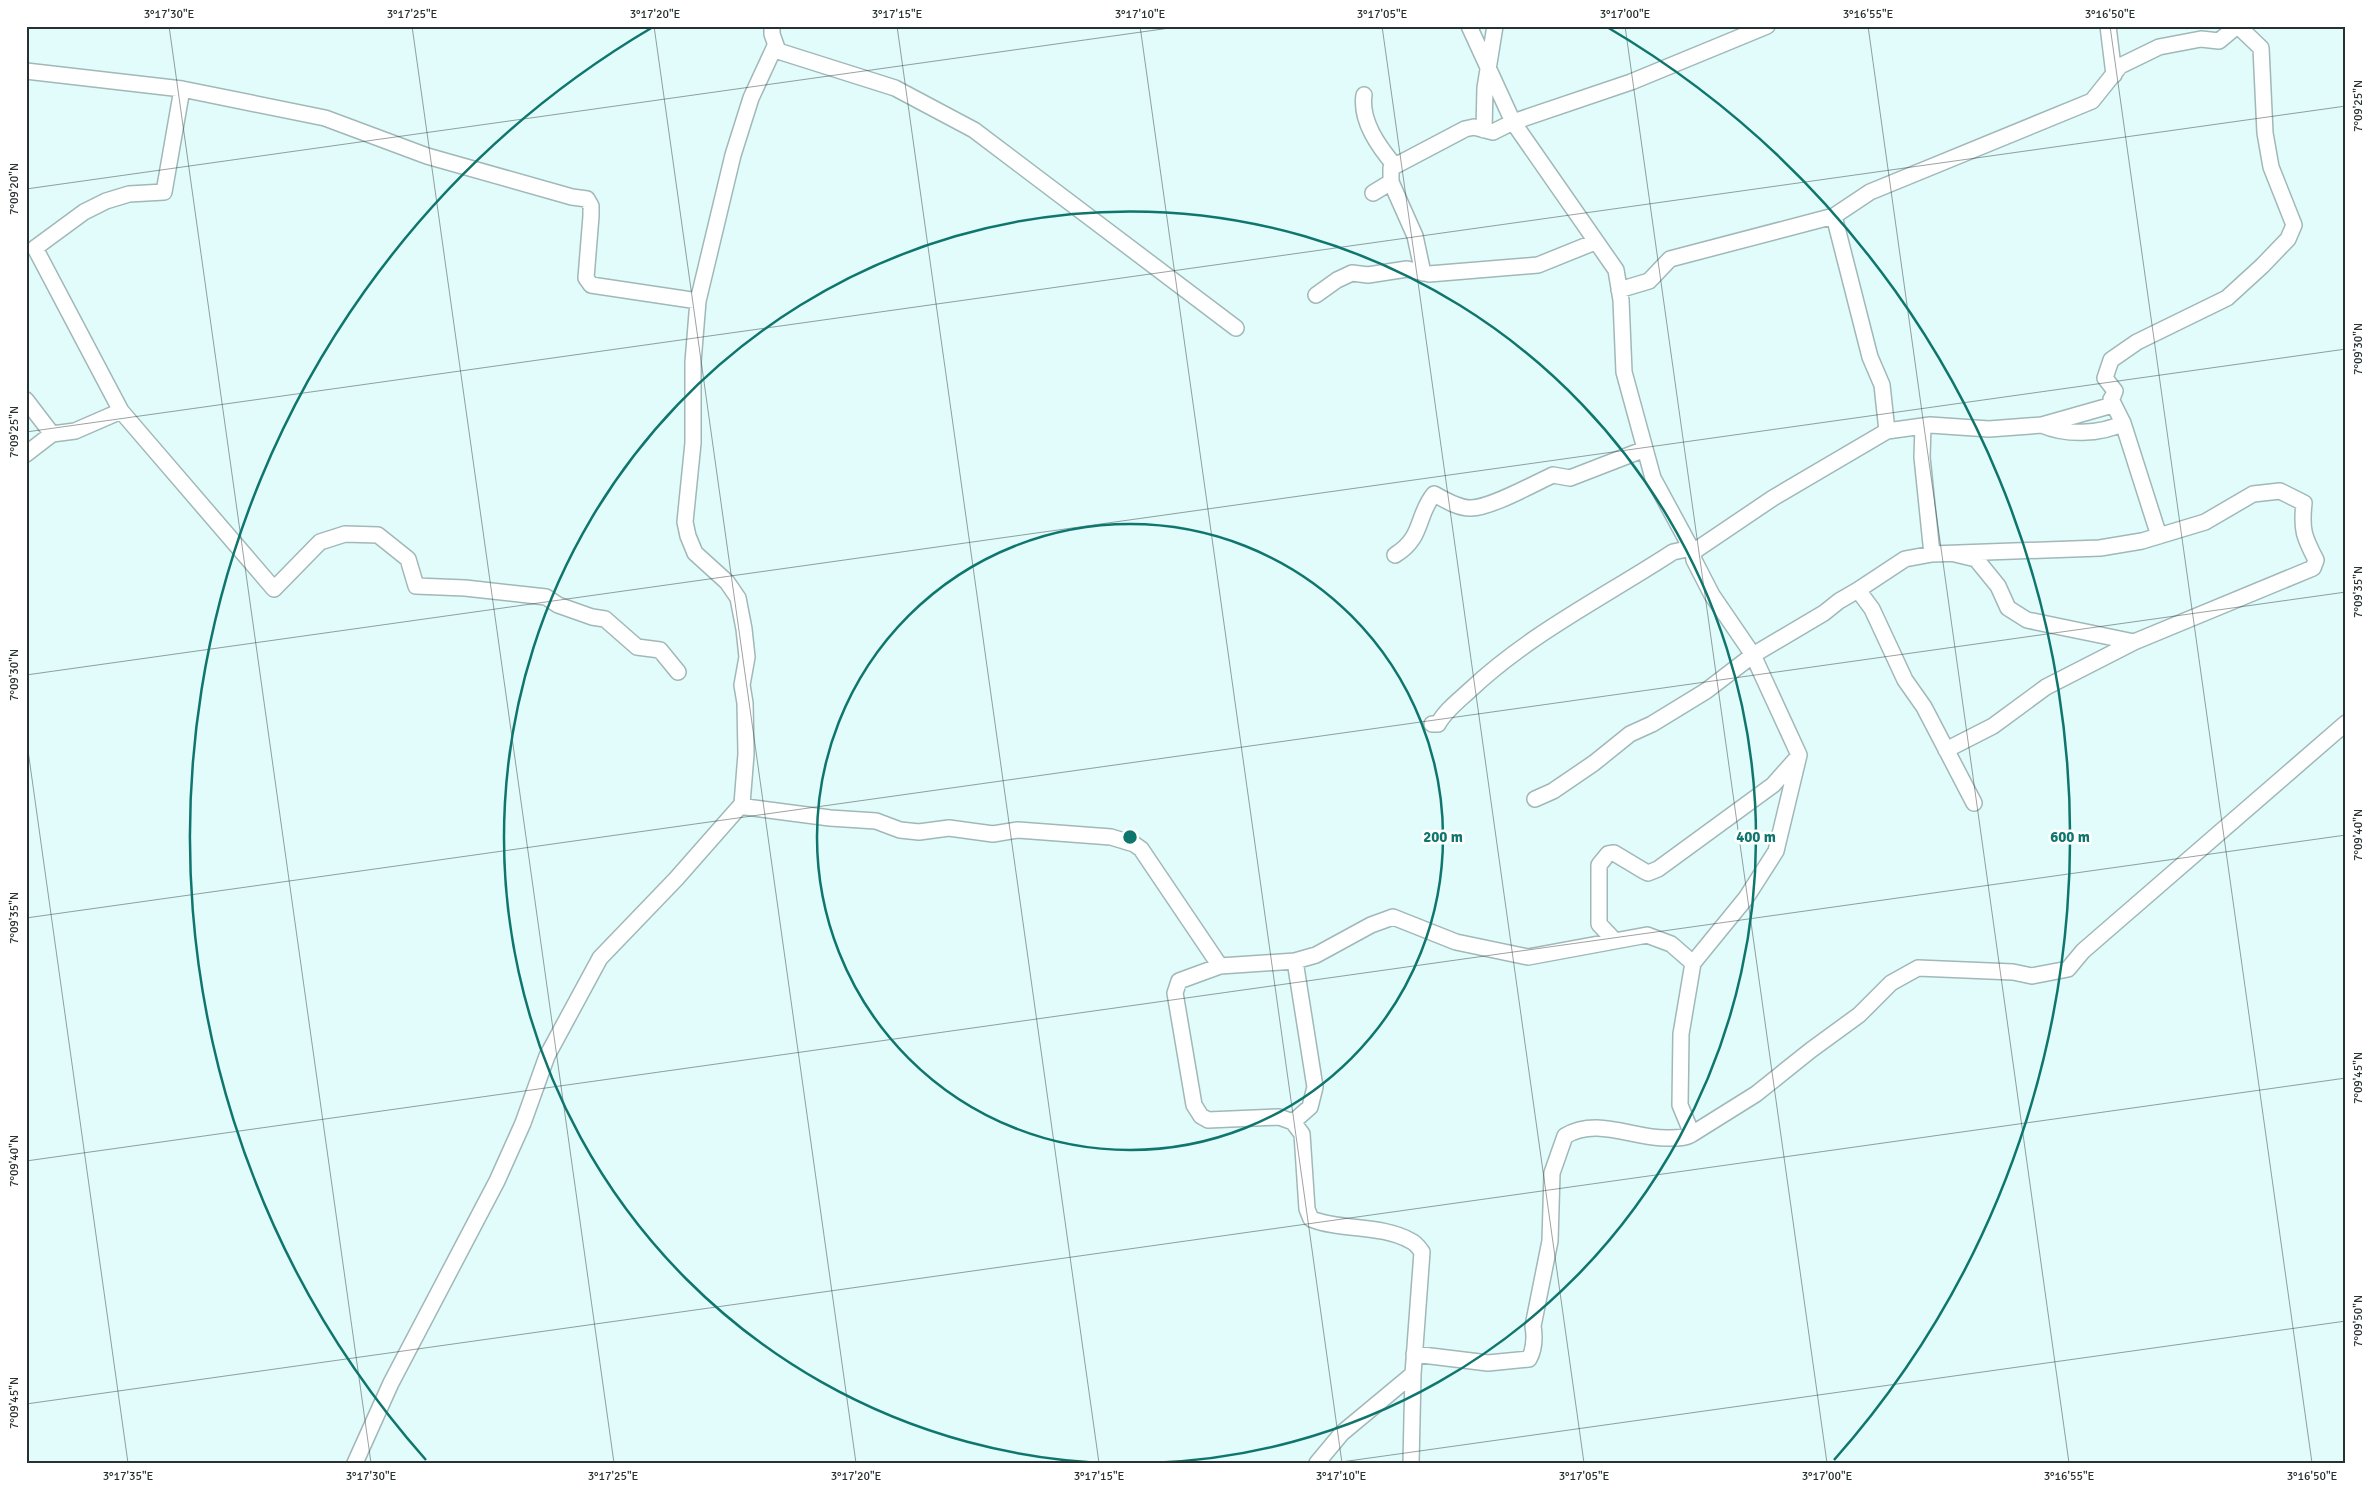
<svg xmlns="http://www.w3.org/2000/svg" width="2372" height="1489" font-family="Signika,sans-serif">
  <rect width="100%" height="100%" fill="#e2fbfb"/>
  <g fill="none" stroke-linecap="round" stroke-linejoin="round">
    <defs>
      <path id="minor" d="M772,26V34L778,51L895,88L974,130L1236,328
        M1469,26L1513,122L1616,270L1621,300L1624,372L1653,478L1693,552L1694,560L1712,595L1753,655L1799,755L1776,851L1746,898L1693,963L1681,1034L1680,1105L1692,1134L1756,1094L1811,1050L1859,1015L1891,983L1918,968L2013,972L2032,976L2068,969L2083,951L2346,723
        M2108,26L2114,75
        M775,46L751,98L733,155L698,301L693,362V443L685,522L688,536L695,553L727,582L738,598L744,629L747,657L742,685L745,703L746,754L742,804L746,807L830,818L876,821L900,830L919,832L949,828L993,834L1018,830L1111,837L1134,844L1141,849L1220,966
        M26,71L182,89L325,118L427,156L572,197L587,199L591,206V216L586,278L591,285L698,301
        M182,89L164,192L129,194L106,201L84,212L35,248L121,411L274,589L320,542L345,534L378,535L408,559L416,586L465,588L546,597L558,605L592,617L605,619L637,647L660,650L678,672
        M1364,95C1360,121 1379,147 1395,166
        M1484,130L1485,88L1495,26
        M1391,182L1415,236L1423,273
        M1373,193L1391,182V168L1465,129L1474,127L1493,132L1513,122L1631,82L1767,26
        M1619,290L1649,281L1670,259L1834,216
        M1316,295L1337,280L1352,273L1368,275L1407,269L1429,274L1538,265L1595,242
        M2111,399L2123,423L2159,536
        M26,400L52,434
        M2042,425C2065,435 2100,435 2123,423
        M1923,426L1922,457L1932,554
        M1887,431L1882,385L1870,357L1834,216L1870,192L2092,101L2120,66L2159,47L2201,39L2219,41L2237,26
        M26,454L52,434L75,431L121,411
        M1395,555C1424,537 1416,516 1434,494C1445,500 1458,508 1470,508C1489,509 1535,483 1553,475L1570,478L1645,449
        M1858,590L1872,609L1905,680L1924,707L1974,803
        M1432,724H1438C1445,711 1458,701 1469,691C1529,634 1604,597 1673,552L1687,549L1693,552L1773,498L1887,431L1930,425L1989,429L2042,425L2109,406L2115,391L2105,378L2111,360L2137,342L2227,298L2262,266L2288,239L2294,225L2271,167L2265,133L2261,48L2238,26
        M1946,750L1993,726L2046,687L2134,642
        M1535,799L1553,791L1594,763L1630,734L1652,724L1706,691L1753,655L1824,613L1839,601L1858,590L1905,559L1932,554L2100,548L2142,541L2205,522L2253,494L2280,491L2304,503C2301,530 2304,537 2316,560L2313,568L2134,642L2027,620L2008,608L1998,586L1976,559L1955,554
        M1615,941L1599,924V865L1608,854L1614,853L1644,871L1648,873L1658,869L1773,785L1797,758
        M1293,1122L1310,1107L1315,1087L1295,961
        M1414,1354L1488,1363L1529,1359C1535,1348 1535,1338 1533,1326L1550,1241L1552,1173L1565,1136C1598,1116 1635,1140 1670,1138C1678,1138 1686,1138 1692,1134
        M355,1463L391,1383L497,1181L523,1123L547,1056L600,958L676,879L742,804
        M1317,1463L1342,1433L1413,1374
        M1411,1463L1413,1374L1422,1252C1419,1248 1416,1243 1411,1241C1381,1224 1342,1231 1311,1219L1307,1209L1302,1134L1293,1122L1279,1117L1208,1120L1201,1116L1194,1105L1175,993L1179,981L1220,966L1295,961L1316,955L1371,925L1393,917L1456,942L1528,957L1647,935L1671,944L1693,963"/>
    </defs>
    <use href="#minor" stroke="#a1b8b8" stroke-width="18"/>
    <use href="#minor" stroke="#fff" stroke-width="15"/>
  </g>
  <path fill="none" stroke="#273131" stroke-width="1" stroke-opacity="0.45" d="M169,26L371,1463M412,26L614,1463M654,26L856,1463M897,26L1099,1463M1140,26L1342,1463M1382,26L1584,1463M1625,26L1827,1463M1868,26L2069,1463M2110,26L2312,1463M26,189L1184,26M26,432L2346,106M26,675L2346,349M26,736L128,1463M26,918L2346,592M26,1161L2346,835M26,1404L2346,1078M1334,1463L2346,1321"/>
  <g fill="none" stroke="#0f766e" stroke-width="2.5">
    <circle cx="1130" cy="837" r="313"/>
    <path d="M1108 1463A626 626 0 1 1 1152 1463"/>
    <path d="M426 1460A940 940 0 0 1 653 27M1607 27A940 940 0 0 1 1834 1460"/>
  </g>
  <circle cx="1130" cy="837" r="8" fill="#0f766e" stroke="#fff" stroke-width="2.5"/>
  <g font-size="15" text-anchor="middle" font-weight="bold" fill="#0f766e" stroke="#fff" stroke-width="5" stroke-linejoin="round" paint-order="stroke">
    <text x="1443" y="842">200 m</text>
    <text x="1756" y="842">400 m</text>
    <text x="2070" y="842">600 m</text>
  </g>
  <rect width="2372" height="1489" fill="none" stroke="#ffffff" stroke-width="55"/>
  <rect x="28" y="28" width="2316" height="1434" fill="none" stroke="#273131" stroke-width="2"/>
  <g font-size="12" text-anchor="middle" fill="#273131">
    <text x="169" y="18">3°17'30"E</text>
    <text x="412" y="18">3°17'25"E</text>
    <text x="655" y="18">3°17'20"E</text>
    <text x="897" y="18">3°17'15"E</text>
    <text x="1140" y="18">3°17'10"E</text>
    <text x="1382" y="18">3°17'05"E</text>
    <text x="1625" y="18">3°17'00"E</text>
    <text x="1868" y="18">3°16'55"E</text>
    <text x="2110" y="18">3°16'50"E</text>
    <text transform="translate(2358 106) rotate(-90)" y="4">7°09'25"N</text>
    <text transform="translate(14 189) rotate(-90)" y="4">7°09'20"N</text>
    <text transform="translate(2358 349) rotate(-90)" y="4">7°09'30"N</text>
    <text transform="translate(14 432) rotate(-90)" y="4">7°09'25"N</text>
    <text transform="translate(2358 592) rotate(-90)" y="4">7°09'35"N</text>
    <text transform="translate(14 675) rotate(-90)" y="4">7°09'30"N</text>
    <text transform="translate(2358 835) rotate(-90)" y="4">7°09'40"N</text>
    <text transform="translate(14 918) rotate(-90)" y="4">7°09'35"N</text>
    <text transform="translate(2358 1078) rotate(-90)" y="4">7°09'45"N</text>
    <text transform="translate(14 1161) rotate(-90)" y="4">7°09'40"N</text>
    <text transform="translate(2358 1321) rotate(-90)" y="4">7°09'50"N</text>
    <text transform="translate(14 1403) rotate(-90)" y="4">7°09'45"N</text>
    <text x="128" y="1480">3°17'35"E</text>
    <text x="371" y="1480">3°17'30"E</text>
    <text x="613" y="1480">3°17'25"E</text>
    <text x="856" y="1480">3°17'20"E</text>
    <text x="1099" y="1480">3°17'15"E</text>
    <text x="1341" y="1480">3°17'10"E</text>
    <text x="1584" y="1480">3°17'05"E</text>
    <text x="1827" y="1480">3°17'00"E</text>
    <text x="2069" y="1480">3°16'55"E</text>
    <text x="2312" y="1480">3°16'50"E</text>
  </g>
</svg>
